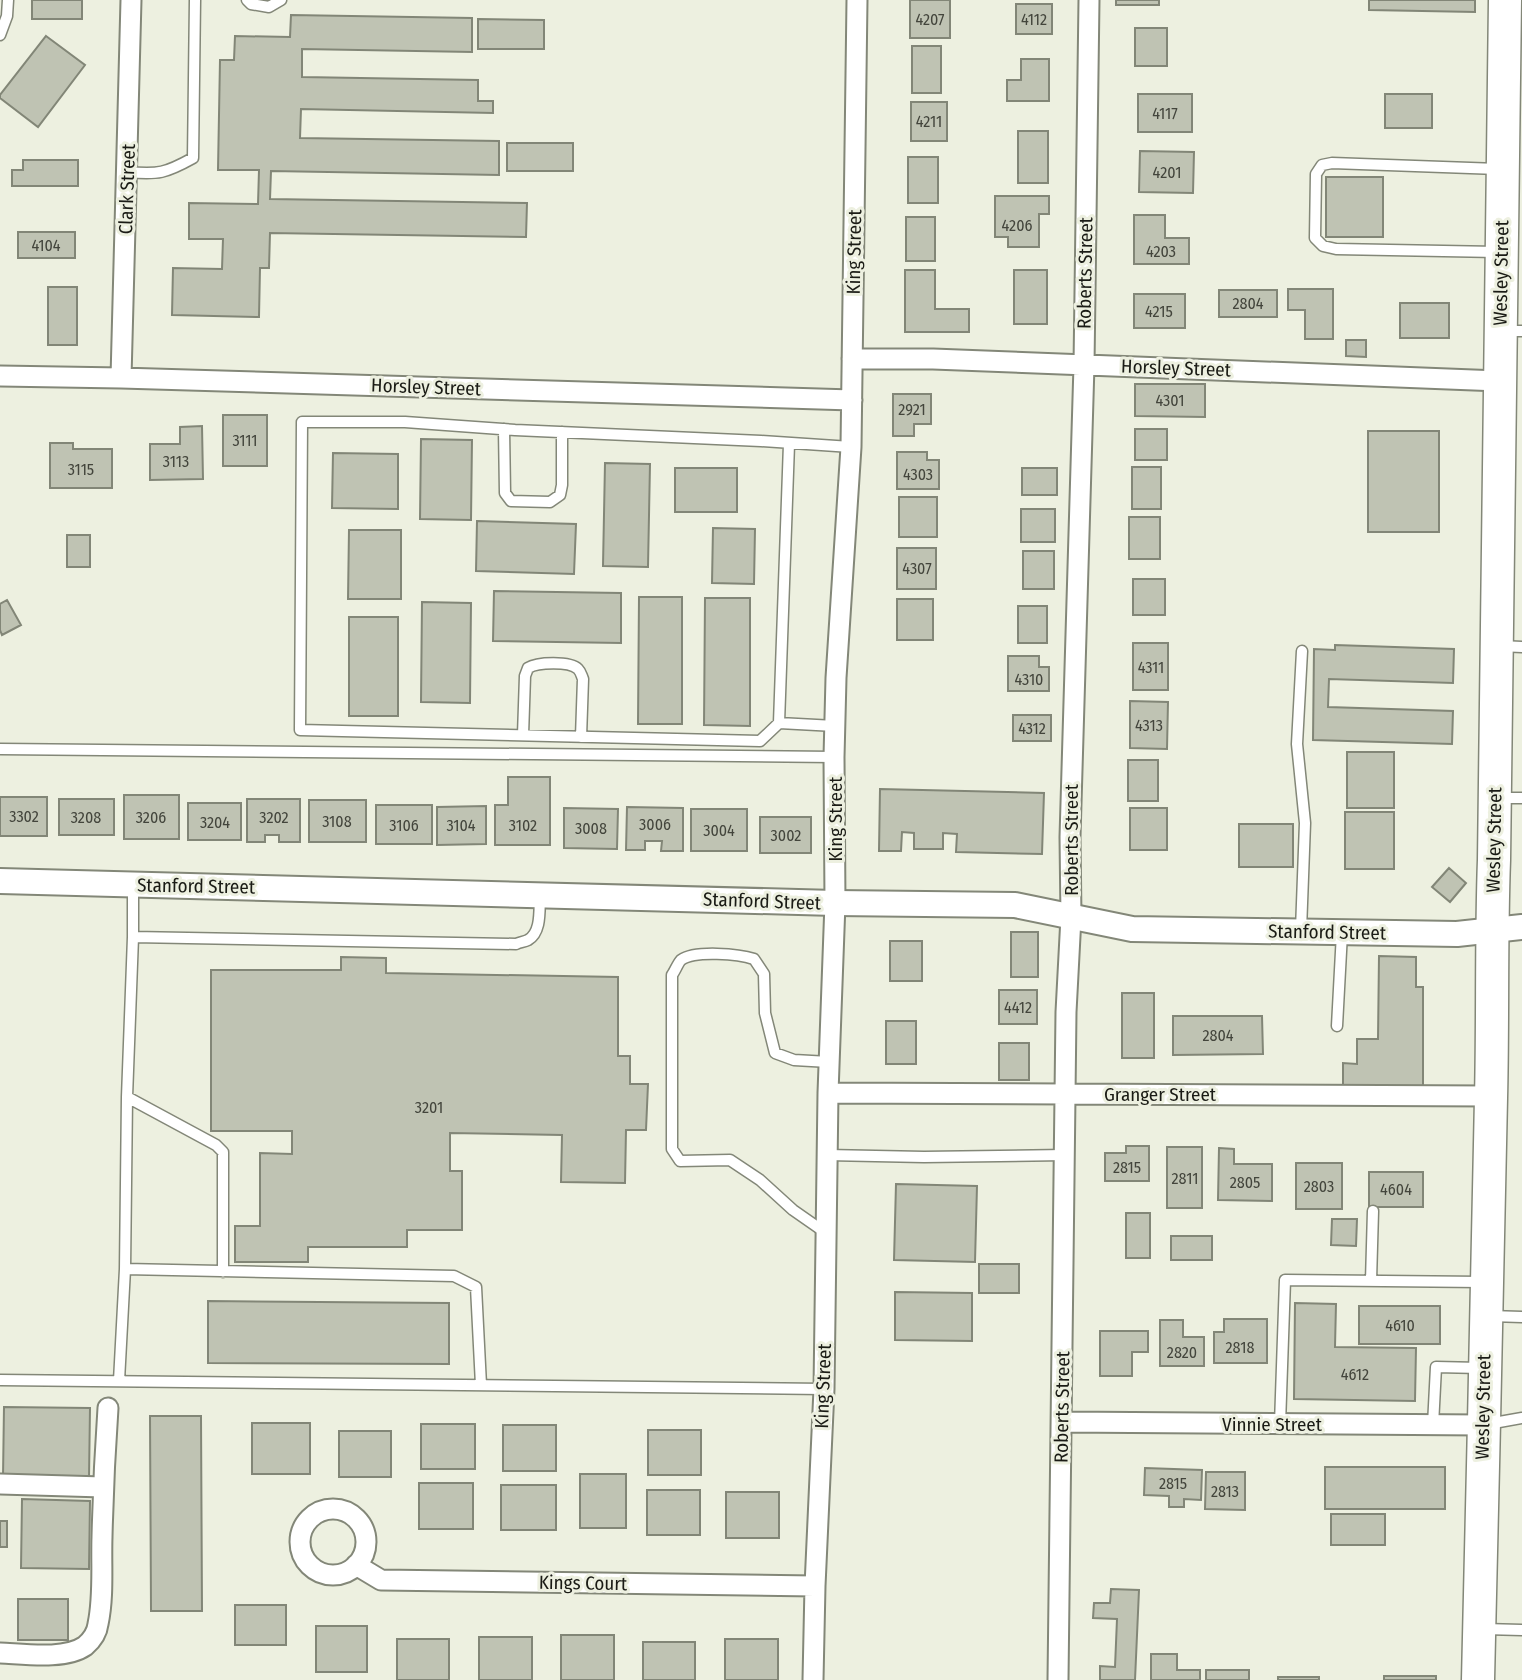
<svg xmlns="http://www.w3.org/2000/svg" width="1522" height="1680" font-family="'Fira Sans Condensed',sans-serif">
  <rect width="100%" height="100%" fill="#edf0e0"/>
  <path fill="#bfc3b3" stroke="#828677" stroke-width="2" d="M32,0H82V19H32Z
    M910,0H950V38H910Z
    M1116,0H1159V5H1116Z
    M1369,0H1475V12L1369,10Z
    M1016,4H1052V34H1016Z
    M291,15L472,18V52L302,49V77L478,80V101H493V113L301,109L300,138L499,141V175L271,171L270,199L527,203L526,237L270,233L269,268H260L259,317L172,315L173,268L222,269L223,239H189V203L258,204L259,170H218L220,60H234L235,36L290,37Z
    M478,19L544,20V49H478Z
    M1135,28H1167V66H1135Z
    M46,36L85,65L38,127L0,98V95Z
    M912,46H941V93H912Z
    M1021,59H1049V101H1007V80H1021Z
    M1138,94H1192V132H1138Z
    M1385,94H1432V128H1385Z
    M911,102H947V141H911Z
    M1018,131H1048V183H1018Z
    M507,143H573V171H507Z
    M1140,151L1194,152L1193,193L1139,192Z
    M908,157H938V203H908Z
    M23,160H78V186H12V170H23Z
    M1326,177H1383V237H1326Z
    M995,196H1049V214H1039V247H1008V237H995Z
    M1134,215H1165V238H1189V264H1134Z
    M906,217H935V261H906Z
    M18,232H75V258H18Z
    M905,270H935V309H969V332H905Z
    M1014,270H1047V324H1014Z
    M48,287H77V345H48Z
    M1288,289H1333V339H1305V310H1288Z
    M1219,290H1277V317H1219Z
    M1134,294H1185V328H1134Z
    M1400,303H1449V338H1400Z
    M1346,340H1366V357L1346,356Z
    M1135,384H1205V417L1135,416Z
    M893,394H931V424H914V436H893Z
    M223,415H267V466H223Z
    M202,426L203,479L150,480V444H180V427Z
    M1135,429H1167V460H1135Z
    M1368,431H1439V532H1368Z
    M421,439L472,440L471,520L420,519Z
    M50,443H73V449H112V488H50Z
    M897,452H927V460H939V489H897Z
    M333,453L398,454V509L332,508Z
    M605,463L650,464L648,567L603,566Z
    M1132,467H1161V509H1132Z
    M675,468H737V512H675Z
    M1022,468H1057V495H1022Z
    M899,497H937V537H899Z
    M1021,509H1055V542H1021Z
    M1129,517H1160V559H1129Z
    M477,521L576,524L574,574L476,571Z
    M713,528L755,529L754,584L712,583Z
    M349,530H401V599H348Z
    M67,535H90V567H67Z
    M897,548H936V589H897Z
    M1023,551H1054V589H1023Z
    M1133,579H1165V615H1133Z
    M494,591L621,593V643L493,641Z
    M639,597H682V724H638Z
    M705,598H750V726L704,725Z
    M897,599H933V640H897Z
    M7,600L21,625L2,635L0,630V604Z
    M422,602L471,603L470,703L421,702Z
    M1018,606H1047V643H1018Z
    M349,617H398V716H349Z
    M1133,643H1168V690H1133Z
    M1335,645L1454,649L1453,683L1329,679L1328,707L1453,711L1452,744L1313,740L1314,649L1335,650Z
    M1008,656H1039V667H1049V691H1008Z
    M1130,701L1168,702L1167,749L1130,748Z
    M1013,715H1051V741H1013Z
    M1347,752H1394V808H1347Z
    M1128,760H1158V801H1128Z
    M508,777H550V845H495V805H508Z
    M880,789L1044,793L1042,854L956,852L957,834L943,833V849H914V833L902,832L901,851H879Z
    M124,795H179V839H124Z
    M0,797H47V836H0Z
    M59,799H114V835H59Z
    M247,799H300V842H279V835H265V842H247Z
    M309,800H366V842H309Z
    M188,803H241V840H188Z
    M376,805H432V844H376Z
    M486,806V844L437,845V807Z
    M627,807L683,808V851H661L662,841H645V850H626Z
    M564,808L618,809L617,849L564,848Z
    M1130,808H1167V850H1130Z
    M691,809H747V851H691Z
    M1345,812H1394V869H1345Z
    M760,817H811V853H760Z
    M1239,824H1293V867H1239Z
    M1449,868L1466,883L1450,902L1432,887Z
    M1011,932H1038V977H1011Z
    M890,941H922V981H890Z
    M1379,956L1416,957V987H1423V1091L1343,1090V1063L1357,1064V1039H1378Z
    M341,957L386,958V973L618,977V1056H630V1084H648L646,1130H626L625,1183L561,1182L562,1135L450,1133V1171H462V1230H407V1247H308V1262H235V1226H260V1153L292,1154V1131H211V970H341Z
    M999,990H1037V1024H999Z
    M1122,993H1154V1058H1122Z
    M1173,1016H1262L1263,1054L1173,1055Z
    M886,1021H916V1064H886Z
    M999,1043H1029V1080H999Z
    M1126,1146H1149V1181H1105V1153H1126Z
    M1167,1147H1202V1208H1167Z
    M1219,1148L1234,1149V1164H1272V1201L1218,1200Z
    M1296,1163H1342V1209H1296Z
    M1369,1172H1423V1207H1369Z
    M896,1184L977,1186L975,1262L894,1260Z
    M1126,1213H1150V1258H1126Z
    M1332,1219H1357L1356,1246L1331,1245Z
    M1171,1236H1212V1260H1171Z
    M979,1264H1019V1293H979Z
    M895,1292L972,1293V1341L895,1340Z
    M208,1301L449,1303V1364L208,1363Z
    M1295,1303L1336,1304L1335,1347L1416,1348L1415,1401L1294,1399Z
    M1359,1306H1440V1344H1359Z
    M1224,1319H1267V1363H1214V1332H1224Z
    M1160,1320H1183V1337H1204V1366H1160Z
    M1100,1331H1148V1352H1132V1376H1100Z
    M4,1407L90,1408L89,1479L3,1477Z
    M150,1416H201L202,1611H151Z
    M252,1423H310V1474H252Z
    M421,1424H475V1469H421Z
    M503,1425H556V1471H503Z
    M648,1430H701V1475H648Z
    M339,1431H391V1477H339Z
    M1325,1467H1445V1509H1325Z
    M1145,1468L1202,1470L1201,1500L1184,1499V1507H1169V1496L1144,1495Z
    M1206,1472H1245V1510L1205,1509Z
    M580,1474H626V1528H580Z
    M419,1483H473V1529H419Z
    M501,1485H556V1530H501Z
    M647,1490H700V1535H647Z
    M726,1492H779V1538H726Z
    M22,1499L90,1501L89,1569L21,1568Z
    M1331,1514H1385V1545H1331Z
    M0,1521H7V1547H0Z
    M1111,1589L1139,1590L1135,1680H1100V1666L1115,1667L1117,1619L1093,1618L1094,1603H1110Z
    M18,1599H68V1640H18Z
    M235,1605H286V1645H235Z
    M316,1626H367V1672H316Z
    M561,1635H614V1680H561Z
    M479,1637H532V1680H479Z
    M397,1639H449V1680H397Z
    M725,1639H778V1680H725Z
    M643,1642H695V1680H643Z
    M1151,1654H1177V1670H1200V1680H1151Z
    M1206,1670H1249V1680H1206Z
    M1384,1676H1436V1680H1384Z
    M1278,1677H1319V1680H1278Z"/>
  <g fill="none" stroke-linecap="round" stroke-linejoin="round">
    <defs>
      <path id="service" d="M247,0L251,4L269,7L281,0
        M0,35L7,16L8,0
        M128,172C158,175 166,173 193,158L195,0
        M1497,252L1336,249L1323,246L1315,238L1316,174L1322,165L1332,163L1498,169
        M1504,331H1522
        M504,429L505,493L511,501L550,502L560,495L562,485V432
        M789,444L779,723L760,741L300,730L302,422H405L515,430L761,441L851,447
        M1500,646L1522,647
        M779,723L835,726
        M523,735L525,676L528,668C537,662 570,661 578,669C581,672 581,674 583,679L581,737
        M0,749L834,757
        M1499,798H1522
        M133,885V937L516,944C520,942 524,942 528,940C542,932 539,909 540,895
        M1301,930L1305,823L1297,744L1302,651
        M133,937L127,1097L216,1145L223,1152V1272
        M1337,1026L1342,933
        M827,1155L924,1157L1065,1155
        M826,1233L793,1210L760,1180L730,1160L680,1161L672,1149V975C675,971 678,963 681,960C695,950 739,954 754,959L764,974L765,1013L775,1053L794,1060L829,1062
        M125,1269L454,1276L476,1287L481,1385
        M1371,1281L1373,1211
        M1490,1316L1522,1317
        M0,1380L824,1389
        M119,1381L125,1269L127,1097
        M1280,1424L1285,1280L1482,1282
        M1488,1424L1522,1418
        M1433,1425L1436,1367L1480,1368
        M1484,1629L1522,1630"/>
      <path id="minor" d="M852,359H933L1499,381
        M0,376L121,378L852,400
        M121,378L131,0
        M828,1093L1491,1096
        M1062,1422L1483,1425
        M0,1484L103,1487
        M300 1542a33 33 0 1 1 66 0a33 33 0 1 1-66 0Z
        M356,1565L381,1580L815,1586
        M0,1653C24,1654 65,1660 85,1646C92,1640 97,1633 98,1624C104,1596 101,1565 102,1537C103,1494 105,1451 108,1408
        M813,1680L815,1586L824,1389L828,1093L835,903L834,757L836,678L851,447L857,0
        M1058,1680L1066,1012L1071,917L1070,837L1084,365L1089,0"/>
      <path id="tertiary" d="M0,881L835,903L1015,905L1132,929L1457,934L1522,927"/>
      <path id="primary" d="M1478,1680C1482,1486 1488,1292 1491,1098C1493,1018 1491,939 1494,860L1505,0"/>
    </defs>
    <use href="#service" stroke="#838778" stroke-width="13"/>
    <use href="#minor" stroke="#838778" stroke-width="23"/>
    <use href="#tertiary" stroke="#838778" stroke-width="28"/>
    <use href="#primary" stroke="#838778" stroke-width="35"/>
    <use href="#service" stroke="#fff" stroke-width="10"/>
    <use href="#minor" stroke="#fff" stroke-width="19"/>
    <use href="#tertiary" stroke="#fff" stroke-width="24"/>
    <use href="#primary" stroke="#fff" stroke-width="32"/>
  </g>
  <g text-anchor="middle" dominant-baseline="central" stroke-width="6" stroke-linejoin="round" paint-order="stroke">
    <g font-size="16" fill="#43453c">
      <text x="930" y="19">4207</text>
      <text x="1034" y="19">4112</text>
      <text x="1165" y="113">4117</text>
      <text x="929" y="121">4211</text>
      <text x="1167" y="172">4201</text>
      <text x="1017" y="225">4206</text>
      <text x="46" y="245">4104</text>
      <text x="1161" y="251">4203</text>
      <text x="1248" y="303">2804</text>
      <text x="1159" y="311">4215</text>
      <text x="1170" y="400">4301</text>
      <text x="912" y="409">2921</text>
      <text x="245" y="440">3111</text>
      <text x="176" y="461">3113</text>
      <text x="81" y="469">3115</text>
      <text x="918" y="474">4303</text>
      <text x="917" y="568">4307</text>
      <text x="1151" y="667">4311</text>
      <text x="1029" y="679">4310</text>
      <text x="1149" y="725">4313</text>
      <text x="1032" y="728">4312</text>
      <text x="24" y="816">3302</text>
      <text x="86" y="817">3208</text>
      <text x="151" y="817">3206</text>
      <text x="274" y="817">3202</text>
      <text x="337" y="821">3108</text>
      <text x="215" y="822">3204</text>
      <text x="655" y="824">3006</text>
      <text x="404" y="825">3106</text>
      <text x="461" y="825">3104</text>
      <text x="523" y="825">3102</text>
      <text x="591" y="828">3008</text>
      <text x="719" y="830">3004</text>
      <text x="786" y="835">3002</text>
      <text x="1018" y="1007">4412</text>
      <text x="1218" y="1035">2804</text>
      <text x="429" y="1107">3201</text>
      <text x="1127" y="1167">2815</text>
      <text x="1185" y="1178">2811</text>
      <text x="1245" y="1182">2805</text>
      <text x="1319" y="1186">2803</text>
      <text x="1396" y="1189">4604</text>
      <text x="1400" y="1325">4610</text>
      <text x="1240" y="1347">2818</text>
      <text x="1182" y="1352">2820</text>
      <text x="1355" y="1374">4612</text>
      <text x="1173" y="1483">2815</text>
      <text x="1225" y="1491">2813</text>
    </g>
    <g font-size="19" fill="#1a1b15" stroke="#edf0e0">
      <text transform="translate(127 189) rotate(-88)">Clark Street</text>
      <text transform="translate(854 252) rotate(-89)">King Street</text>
      <text transform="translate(1085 273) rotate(-89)">Roberts Street</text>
      <text transform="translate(1501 273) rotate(-89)">Wesley Street</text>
      <text transform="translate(1176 368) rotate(2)">Horsley Street</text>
      <text transform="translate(426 387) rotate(2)">Horsley Street</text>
      <text transform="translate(835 819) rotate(-90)">King Street</text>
      <text transform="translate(1071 840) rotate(-90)">Roberts Street</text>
      <text transform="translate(1494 840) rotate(-89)">Wesley Street</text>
      <text transform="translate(196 886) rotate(1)">Stanford Street</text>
      <text transform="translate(762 901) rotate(2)">Stanford Street</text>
      <text transform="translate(1327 932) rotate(1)">Stanford Street</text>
      <text x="1160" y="1094">Granger Street</text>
      <text transform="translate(823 1386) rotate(-88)">King Street</text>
      <text transform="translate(1062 1407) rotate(-89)">Roberts Street</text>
      <text transform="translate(1483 1407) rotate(-89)">Wesley Street</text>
      <text x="1272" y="1424">Vinnie Street</text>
      <text transform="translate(583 1583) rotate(1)">Kings Court</text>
    </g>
  </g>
</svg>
